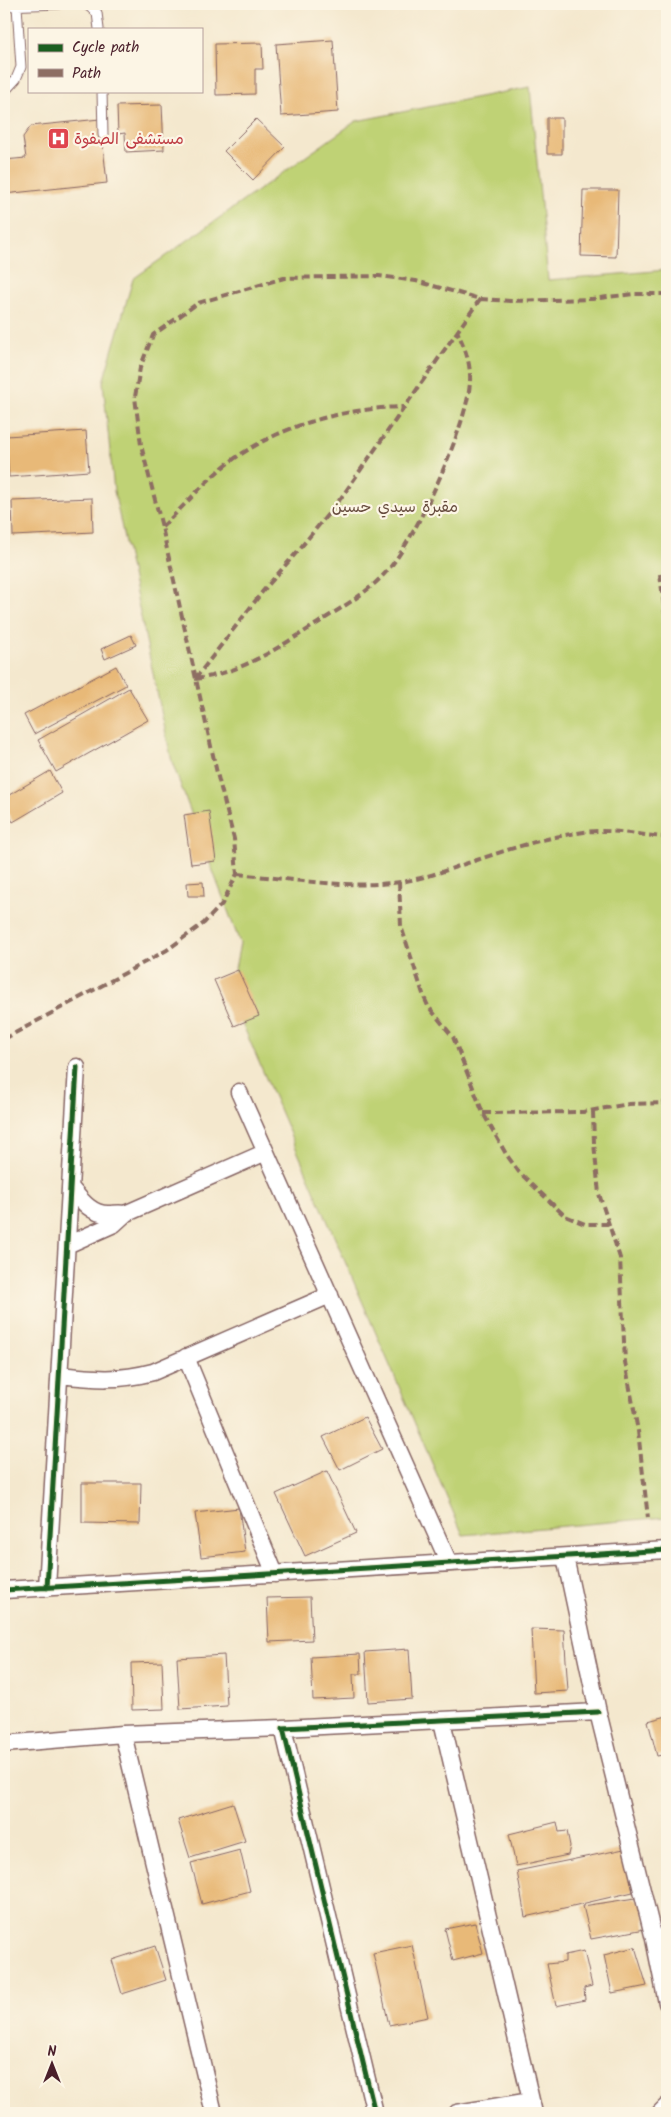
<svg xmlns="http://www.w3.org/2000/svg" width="671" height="2117" font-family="Kalam,'Playpen Sans Arabic',sans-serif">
  <rect width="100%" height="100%" fill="#fcf5e5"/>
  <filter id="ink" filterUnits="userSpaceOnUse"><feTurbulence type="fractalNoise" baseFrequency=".02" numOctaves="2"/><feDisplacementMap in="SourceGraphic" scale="10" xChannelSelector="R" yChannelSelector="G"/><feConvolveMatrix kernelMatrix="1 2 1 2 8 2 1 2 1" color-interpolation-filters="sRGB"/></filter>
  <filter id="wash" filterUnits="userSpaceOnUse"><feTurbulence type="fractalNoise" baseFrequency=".0096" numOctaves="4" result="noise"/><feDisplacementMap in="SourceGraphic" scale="20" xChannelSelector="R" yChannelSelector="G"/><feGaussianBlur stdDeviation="1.12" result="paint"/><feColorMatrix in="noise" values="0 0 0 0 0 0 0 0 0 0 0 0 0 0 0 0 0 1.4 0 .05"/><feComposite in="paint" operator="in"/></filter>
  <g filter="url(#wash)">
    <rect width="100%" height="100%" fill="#f4e8ce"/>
    <path fill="#bfd275" stroke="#847850" d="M530,87L548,280L667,270V1517L463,1535L230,995L240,943L172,762L114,491L103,382L133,279L356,121Z"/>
    <g id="blocks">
      <path fill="#e8b978" d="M333,40L338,112L281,116L276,44Z
        M262,43L263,69H255V94L216,95L215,44Z
        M162,105L164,150L126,152L125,133L118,134L117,106Z
        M547,118H562V154H547Z
        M100,119L107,183L4,194V160L26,158L23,137L31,126Z
        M256,119L285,147L253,180L224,151Z
        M583,190H618L616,257L581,256Z
        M86,431L89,471L9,477L6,436Z
        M92,498L93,532L13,536L12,501Z
        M4,505H7L8,539H4Z
        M131,635L136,645L105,659L101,649Z
        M116,666L126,685L34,734L24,715Z
        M129,688L148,720L56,772L38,740Z
        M50,771L62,793L13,822L4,807V798Z
        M209,811L216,861L191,864L184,815Z
        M203,882L204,896H188L187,883Z
        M238,970L259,1016L234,1026L214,980Z
        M365,1417L382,1449L340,1470L323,1437Z
        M327,1471L356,1533L305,1556L276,1494Z
        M82,1483H141L140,1524L82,1523Z
        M239,1508L245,1552L201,1557L195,1513Z
        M310,1597L312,1640L269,1642L267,1598Z
        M531,1629L564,1630L568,1691L534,1693Z
        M409,1649L412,1699L368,1702L365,1652Z
        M360,1654L361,1674H353L354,1698L313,1700L311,1657Z
        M224,1655L227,1706L180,1709L177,1658Z
        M162,1662L164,1709L132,1710L131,1663Z
        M667,1716V1754L657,1756L648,1721Z
        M233,1803L245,1841L190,1858L178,1820Z
        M557,1822L559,1832L567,1831L570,1846L568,1855L516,1866L509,1834Z
        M624,1849L633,1892L525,1917L517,1871Z
        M240,1850L250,1891L202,1904L191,1863Z
        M635,1898L644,1905L645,1929L591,1939L583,1906Z
        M475,1923L483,1953L453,1961L445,1929Z
        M412,1945L428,2017L389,2025L373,1953Z
        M155,1946L166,1980L122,1994L112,1960Z
        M635,1947L647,1986L612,1993L604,1955Z
        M584,1951L592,1986L584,1988L585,2000L556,2006L547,1964L565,1962V1955Z"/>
    </g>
  </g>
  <g filter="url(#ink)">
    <use href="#blocks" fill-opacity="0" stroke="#866564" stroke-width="1"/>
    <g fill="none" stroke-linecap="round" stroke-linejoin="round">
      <defs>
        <path id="lane" d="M86,4L97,13L99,29
          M4,6L59,4
          M102,91L103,135
          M4,92L16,79L21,67L17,6"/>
        <path id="street" d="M239,1092L449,1563
          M71,1188C81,1200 91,1214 108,1214C114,1214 119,1213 125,1214
          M67,1245L114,1224L125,1214L266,1152
          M186,1357L275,1574
          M60,1375C94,1379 119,1381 153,1372L330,1295
          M565,1557L598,1712L654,1939L667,2003
          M47,1588L77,1067
          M4,1590L667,1550
          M442,1721L534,2113
          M123,1734L214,2113
          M4,1744L123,1734L283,1728
          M375,2113L283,1728L598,1712
          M457,2113L531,2101
          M660,2113L667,2106"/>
      </defs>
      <use href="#lane" stroke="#866564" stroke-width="11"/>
      <use href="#street" stroke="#866564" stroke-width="19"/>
      <use href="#lane" stroke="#fff" stroke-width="9"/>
      <use href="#street" stroke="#fff" stroke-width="16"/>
      <path stroke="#8d6e63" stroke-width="4" stroke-dasharray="8 4" stroke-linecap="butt" d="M162,527C182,508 201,486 222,468C273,427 340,408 404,407
        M660,574L667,630
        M195,679C242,673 279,647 318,623C342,607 368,593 387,571C416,539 468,424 470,382C471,363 465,348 457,331
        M195,679L263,591L297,552L341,498L480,299
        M237,874C291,879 347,889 401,882C427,878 452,868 477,860C512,848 547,837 584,832C613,828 639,836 667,837
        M399,882L401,926L424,997L428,1006L453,1037L483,1113L506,1154L519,1172L565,1216L585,1224H610
        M4,1039L167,950L204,923L222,904L237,874L234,839L217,773L162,527L141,445L135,397L140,368L153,335L198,303L284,278L379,276L416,281L480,299L510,301L592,299L633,294H667
        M593,1111L594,1143L599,1194L620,1258L625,1362L638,1431L648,1518
        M483,1113L583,1112L629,1104L667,1103"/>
      <defs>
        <path id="cycleway" d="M47,1588L77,1067
          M4,1590L667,1550
          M375,2113L283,1728L598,1712"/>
      </defs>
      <use href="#cycleway" stroke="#fcf5e5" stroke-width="8"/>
      <use href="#cycleway" stroke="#1b5e20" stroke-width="5"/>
    </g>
  </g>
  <defs>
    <symbol id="hospital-square" viewBox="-11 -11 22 22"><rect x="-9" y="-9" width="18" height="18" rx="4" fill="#e0444e" stroke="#fcf5e5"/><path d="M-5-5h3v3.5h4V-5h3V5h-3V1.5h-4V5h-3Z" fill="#fff"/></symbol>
  </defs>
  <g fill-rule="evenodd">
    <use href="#hospital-square" x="46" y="126" width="25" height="25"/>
  </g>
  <g text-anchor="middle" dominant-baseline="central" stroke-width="4.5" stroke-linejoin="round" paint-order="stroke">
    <g font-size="16" fill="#be3a42" stroke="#fcf5e5" text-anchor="start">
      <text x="74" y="139">مستشفى الصفوة</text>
    </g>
    <g font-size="16" fill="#674c3e" stroke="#fcf5e5">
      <text x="395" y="507">مقبرة سيدي حسين</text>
    </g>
  </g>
  <rect width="671" height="2117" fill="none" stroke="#fcf5e5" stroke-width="20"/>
  <rect x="28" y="28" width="175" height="65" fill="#fcf5e5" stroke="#b59f9b"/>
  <rect x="38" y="44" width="25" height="8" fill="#1b5e20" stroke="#b59f9b"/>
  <text x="72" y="52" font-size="15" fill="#4a1f2b">Cycle path</text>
  <rect x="38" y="69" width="25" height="8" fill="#8d6e63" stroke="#b59f9b"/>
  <text x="72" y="78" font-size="15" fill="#4a1f2b">Path</text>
  <g transform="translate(52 2064)" stroke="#fcf5e5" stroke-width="4" paint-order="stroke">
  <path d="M0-4L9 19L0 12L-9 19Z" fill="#4a1f2b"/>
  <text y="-8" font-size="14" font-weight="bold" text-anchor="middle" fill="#4a1f2b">N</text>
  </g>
</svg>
